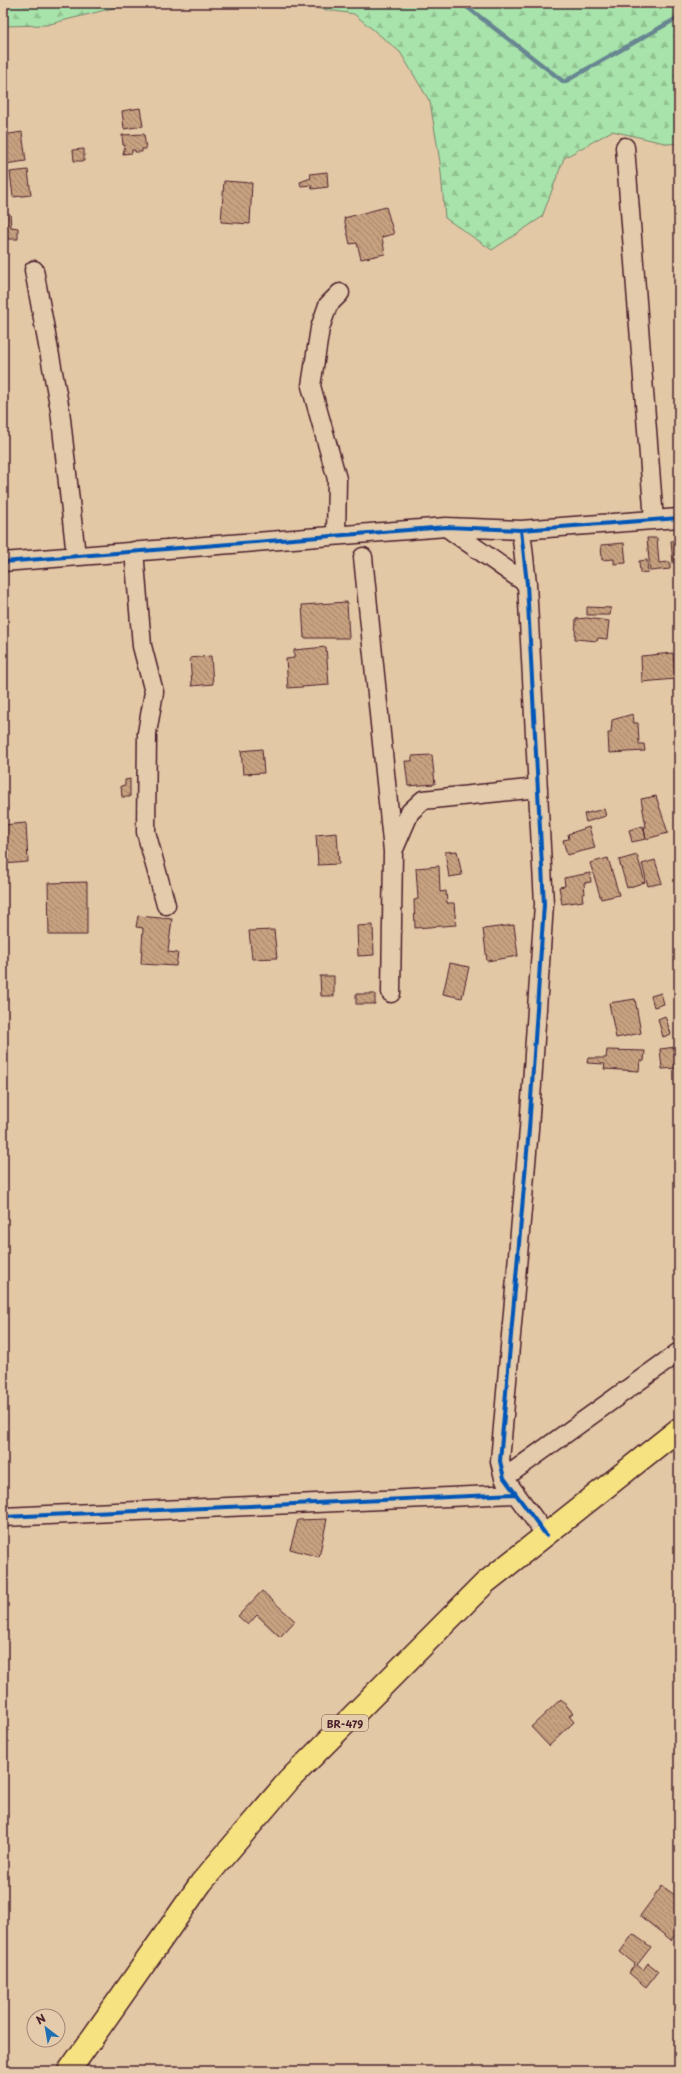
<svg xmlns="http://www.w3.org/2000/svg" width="682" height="2074" font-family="'Playpen Sans',sans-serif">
  <defs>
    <pattern id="forest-firs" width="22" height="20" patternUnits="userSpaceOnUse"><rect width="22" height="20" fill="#a7e3aa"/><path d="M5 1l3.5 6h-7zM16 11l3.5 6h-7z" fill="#91c292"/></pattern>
    <pattern id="building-back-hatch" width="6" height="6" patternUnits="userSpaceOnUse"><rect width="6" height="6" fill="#c7a180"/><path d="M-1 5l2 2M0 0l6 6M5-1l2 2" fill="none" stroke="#a48369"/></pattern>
  </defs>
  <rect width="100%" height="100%" fill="#e3c8a6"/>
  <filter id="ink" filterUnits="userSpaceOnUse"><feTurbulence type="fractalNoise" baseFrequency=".025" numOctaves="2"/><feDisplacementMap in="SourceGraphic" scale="8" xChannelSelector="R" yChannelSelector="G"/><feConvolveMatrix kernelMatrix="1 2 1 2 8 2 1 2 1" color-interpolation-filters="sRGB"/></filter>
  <g filter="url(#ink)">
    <path fill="url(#forest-firs)" stroke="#78816a" d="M3,3H206L125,5L46,25L3,26Z
      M264,3H679V143L669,144L612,131L564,158L542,217L492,250L445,218L440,162L430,102L400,52L354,14L295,5Z"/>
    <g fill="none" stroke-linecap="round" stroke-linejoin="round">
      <path stroke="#678691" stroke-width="4.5" d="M462,3L564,82L679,17"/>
    </g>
    <path fill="url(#building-back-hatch)" stroke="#4a1f2b" d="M140,108L143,126L124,129L122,111Z
      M22,132L26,161L5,164L3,135Z
      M144,134L146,149H142V152H135V150H132V153L123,154L125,145H123L122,135Z
      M84,149V161H74L73,150Z
      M28,170L31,195L13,197L10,172Z
      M327,172L328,187L312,189L311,185L301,186L300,182L311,178L310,174Z
      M224,181L252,183L250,224L221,222Z
      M386,207L394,234L382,237L385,254L361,259L357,243L350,244L344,218Z
      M3,212L10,214L11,227L18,228V239H3Z
      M647,538H657L659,563L670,562V569L650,571Z
      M679,540V563H673L671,541Z
      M624,543L626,563L614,564V559L602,560L601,545Z
      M647,560L648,572L640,573L639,561Z
      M347,602L349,638H304L302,605Z
      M587,607L611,608L610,615H587Z
      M587,618L609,621L607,639L598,638L597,641L575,639L576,619Z
      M326,647L329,685L288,688L286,659L294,658V650Z
      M673,653L675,679L642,682L641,656Z
      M211,656L213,684L192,686L190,658Z
      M633,714L634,723H638L639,744H644L645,751L609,753L608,733H611L612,720Z
      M262,749L264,773L243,774L241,751Z
      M432,755L435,784L408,786L405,761H412V756Z
      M130,779V797H122L121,786L125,785V780Z
      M656,796L668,833L646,839L644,827H646L641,799Z
      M604,809L606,816L586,822L584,814Z
      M26,823L28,862L3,864V825Z
      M643,826L646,839L632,842L629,830Z
      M589,827L595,848L567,855L563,840L569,839L568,834Z
      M337,833L339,864L318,865L316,835Z
      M457,851L462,875L449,877L445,852Z
      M637,855L645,882L627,888L619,860Z
      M608,858L619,895L601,899L590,863Z
      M655,860L662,883L648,886L642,864Z
      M439,866L440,892L446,891L447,903H454L456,925L415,928L414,900L418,899L416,868Z
      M590,873L591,882L584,883L585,894H582L583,901L562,904L559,887L565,886L564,878Z
      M87,882V935H49L48,883Z
      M138,916L172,919L168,952L178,953L176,966L141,964L143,928L136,927Z
      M373,925L374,955L358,956L357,926Z
      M514,925L518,956L487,961L483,929Z
      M274,930L277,958L252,959L249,931Z
      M450,963L469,967L462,998L443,994Z
      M320,976H334V996H321Z
      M661,993L664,1004L654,1007L651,996Z
      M356,994H375V1004H356Z
      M635,999L641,1033L616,1038L609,1003Z
      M665,1016L671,1034L663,1037L658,1019Z
      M676,1047L678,1068L662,1069L660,1049Z
      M607,1050L645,1051L644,1061H640L639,1071L604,1069L605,1064L587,1063L588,1058H606Z
      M327,1519L319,1557L290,1549L298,1520Z
      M262,1591L295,1621L280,1637L257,1615L248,1625L238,1616Z
      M561,1699L573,1713L569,1716L574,1722L549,1746L531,1727Z
      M662,1886L679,1898V1929L671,1940L640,1916Z
      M633,1934L651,1947L637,1965L643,1970L648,1963L658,1971L646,1987L629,1973L635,1964L620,1952Z"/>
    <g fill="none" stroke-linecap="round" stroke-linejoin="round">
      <defs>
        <path id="street" d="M625,147L654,520
          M34,270L60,410L76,556
          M446,527L527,584
          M521,530L527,584L544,904L529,1129L500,1461L504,1478L546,1535
          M336,535L337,479L311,386L320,328L328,305L340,293
          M134,551L142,646L154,692L147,733L146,832L166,905
          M363,557L393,851L391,993
          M3,562L446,527L521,530L679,518
          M394,849L410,812L423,800L538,788
          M504,1478L679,1352
          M3,1517L516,1494"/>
        <path id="primary" d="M69,2071L201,1883L289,1780L485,1583L679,1429"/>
      </defs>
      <use href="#street" stroke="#4a1f2b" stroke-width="21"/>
      <use href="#primary" stroke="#4a1f2b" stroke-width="25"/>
      <use href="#street" stroke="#e3cbab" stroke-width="18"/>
      <use href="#primary" stroke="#f7e281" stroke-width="22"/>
      <defs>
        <path id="cycleway" d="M521,530L527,584L544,904L529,1129L500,1461L504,1478L546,1535
          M3,562L446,527L521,530L679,518
          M3,1517L516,1494"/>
      </defs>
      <use href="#cycleway" stroke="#e3cbab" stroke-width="6"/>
      <use href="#cycleway" stroke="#0057b8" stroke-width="4"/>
    </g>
  </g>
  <g text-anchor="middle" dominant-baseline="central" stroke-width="3" stroke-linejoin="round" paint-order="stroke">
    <rect fill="#e3cbab" stroke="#785351" stroke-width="1" x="322" y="1715" width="46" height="16" rx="3"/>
    <g font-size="10" font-weight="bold" fill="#4a1f2b">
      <text x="345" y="1723">BR-479</text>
    </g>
  </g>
  <rect width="682" height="2074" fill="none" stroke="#e3cbab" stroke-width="16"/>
  <rect x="8" y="8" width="666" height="2058" fill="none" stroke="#4a1f2b" stroke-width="1.5" filter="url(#ink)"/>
  <g transform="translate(46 2028) rotate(329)"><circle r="19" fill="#e3cbab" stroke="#a68678"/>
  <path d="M0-3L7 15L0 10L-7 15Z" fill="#1f6fb2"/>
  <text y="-6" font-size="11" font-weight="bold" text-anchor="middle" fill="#4a1f2b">N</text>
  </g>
</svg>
